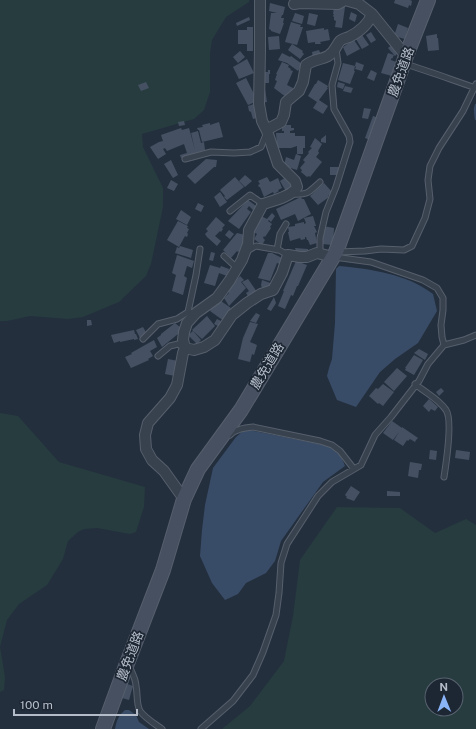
<svg xmlns="http://www.w3.org/2000/svg" width="476" height="729" font-family="'Public Sans','Noto Sans JP',sans-serif">
  <rect width="100%" height="100%" fill="#242f3e"/>
  <path fill="#263c3f" fill-rule="evenodd" d="M0,0H249V2L226,17L212,40L210,53V92L204,110L194,119L142,134L143,147L163,188V207L151,264L146,276L119,302L83,317L68,319L30,316L7,321H0Z
    M0,413L18,416L59,462L145,487L144,507L136,532L130,534L97,528L84,529L78,532L68,541L63,559L47,585L19,604L7,620L0,647L5,677L4,690L0,692Z
    M337,507L400,508L435,533L466,519L476,525V729H222L250,706L284,661L293,616L300,560ZM432,685H456V709H432Z"/>
  <path fill="#394c67" d="M339,266C371,269 407,274 433,294L437,311L418,343L395,359L380,372L356,407L337,400L327,376L329,368L332,359L335,323L336,269Z
    M249,430L329,446C337,451 342,457 345,466L323,482L281,541L275,561L266,573L246,583L238,594L225,600L212,583L200,556L202,530L205,505L213,468L236,437L242,432Z
    M125,710H129L136,715L139,722L149,729H115C117,720 118,716 125,710Z"/>
  <g fill="none" stroke-linecap="round" stroke-linejoin="round">
    <path stroke="#394c67" stroke-width="2.5" d="M476,105L475,109L476,119"/>
  </g>
  <path fill="#455162" d="M395,0H410L412,1L411,6L409,5L408,8L394,3Z
    M270,3L285,7L283,15H282L281,18H284L283,23H284L280,34L271,31V30L269,29L271,13H277L269,11Z
    M336,5L345,7L342,28L335,27L336,21L334,20V17L333,16L334,14H333L334,7Z
    M351,12L357,15L355,22L349,19Z
    M295,13L304,16L302,24L292,21Z
    M309,13L318,15L315,26L307,24Z
    M249,17L250,20L237,26L236,23Z
    M291,22L301,25L300,27H303L297,45L285,42Z
    M398,24L408,28L405,39L394,36Z
    M247,27H253V51H247V44H238V30H247Z
    M324,28V30L328,29L330,40L320,42L321,44H315V42L308,43L306,31Z
    M371,32L376,40L371,43L366,35Z
    M437,34V38H438L439,50L428,51L426,36Z
    M362,35L369,45L362,49L356,39Z
    M279,36L280,49L269,50L268,37Z
    M354,40L360,49L347,56L343,47Z
    M292,44L303,51L302,52L304,54L300,59L288,50Z
    M393,44L399,52L395,56L388,48Z
    M319,50L321,55L313,58L312,52Z
    M240,51L245,57L238,63L233,57Z
    M282,53L290,57L291,56L302,64L298,71L287,63L278,60Z
    M388,53L394,55L392,59L391,58V60L396,62L392,76L381,73Z
    M247,59L254,73L239,79L233,67Z
    M282,62L289,65L288,67L291,69L290,70L293,71L287,85L293,88L290,95L286,97L274,88L277,81L275,80L277,74H276Z
    M356,62L364,65L362,71L355,69L356,67L355,66Z
    M343,63L355,66L354,71H355L350,84L338,80Z
    M268,70H270V74H269V83H263L261,72H268Z
    M371,70L377,73L374,81L367,78Z
    M246,78L255,96L253,97L255,102L248,105L236,83Z
    M318,80L328,86L327,88H328L319,100L328,106L323,114L313,108L317,102L308,96L315,84H316Z
    M146,82L149,88L141,91L138,85Z
    M338,82L345,84L343,89L337,87Z
    M345,86L353,88L351,93L343,91Z
    M263,89H265L267,102L261,103Z
    M254,104L257,118L253,119L251,112L249,111L248,106Z
    M364,108L371,109L368,119L362,118Z
    M373,116L379,118L370,140L365,138Z
    M184,121L185,125L179,126L178,122Z
    M219,122L223,137L202,142L199,130H198L197,128L203,127L202,125L210,123V125Z
    M282,125H291V128H294V130L290,131V133H295V136H305V148H303V154H297V146L291,148H277L276,133H284V131H282Z
    M181,128L182,130L189,128L195,150L191,133L198,131L201,143L204,142L205,150L181,158L180,155L187,153L184,144L167,151L165,148L163,149L166,154L158,159L150,147L159,142L163,141L161,135Z
    M326,135V143L321,142V139Z
    M315,138L322,144L318,151L319,153L316,157L322,162L310,177L309,176L307,177L301,172L302,170L300,168L305,162L303,160L309,153L308,152L312,148L310,147Z
    M296,154L301,156L297,170L284,166L286,157L294,160Z
    M206,159L217,160L216,167H214L195,184L187,176Z
    M171,160L178,175L173,178L164,164Z
    M330,167H339L338,175H330Z
    M245,175L252,181L245,187L239,181Z
    M235,177L244,187L227,200L224,197L225,196L220,190Z
    M267,177L270,182L278,178L282,188L278,190L279,191L274,194L273,192L264,197L260,187H259L258,185L260,184L258,181Z
    M286,177L293,189L287,193L280,181Z
    M171,180L178,184L174,191L167,188Z
    M324,183L332,192L328,196L329,197L318,205L310,196Z
    M220,192L227,202L220,207L214,197Z
    M301,197L302,199H304L311,214L298,221L295,214L281,220L276,209Z
    M248,200L256,206L253,210L249,206L247,209L251,212L239,229L228,221Z
    M198,203L204,206L201,212L195,209Z
    M181,210L191,217L187,225L176,219Z
    M272,213L275,216L271,222L269,220L268,221L272,224L270,227L271,228L265,237L264,236L263,238L265,240L262,245L254,239L257,234L252,231L261,216L267,219Z
    M313,216L316,226H314L317,232L315,233L317,243L310,245L308,240H307L306,237H305V239L301,240L300,238L290,241L288,232H289L288,227L295,226V224L304,222V224L306,223L304,218Z
    M216,217L225,225L222,228L223,229L221,232L220,231L215,236L221,241L217,246L207,237L205,234L208,231L206,229Z
    M178,221L188,226L187,228L189,229L187,233L188,234L187,237L185,236L179,247L167,240Z
    M323,226L334,228L333,245L322,244Z
    M229,230L234,234L230,239L225,235Z
    M237,233L245,235L242,248L238,252L237,251L231,258L223,250Z
    M180,246L193,250L191,258L175,253L177,247L179,248Z
    M295,248L308,249V253L297,254Z
    M211,252L215,253L213,261L209,260Z
    M268,253H272L282,258L280,264L277,263L270,281L258,278Z
    M177,255L194,261L192,268L187,266L184,276L187,278L183,295L172,291L176,275L172,273Z
    M296,261L307,265L298,286H297L293,296L291,295L285,309L278,306L284,291H283Z
    M210,265L220,268L221,266L229,269L227,276L219,273L215,286L204,283Z
    M240,276L244,280L241,282L246,288L229,306L224,298L229,293L227,291Z
    M248,279L257,292L249,298L246,293L249,291L242,282Z
    M262,280L273,284L263,291L261,285Z
    M274,297L276,303L271,311L267,309Z
    M218,299L231,308L230,309H231L224,321L210,311Z
    M256,313L260,315L256,323L250,321Z
    M207,316L215,326L202,339L192,330Z
    M217,319L223,322L220,327L214,324Z
    M87,320H91L92,325L87,326Z
    M250,322L258,324L250,342L257,345L254,355L252,354L250,362L238,359L243,338Z
    M175,323L181,328L178,334L162,347L157,338L161,335V334Z
    M143,327L147,334L140,338L136,330Z
    M134,330L135,334H136L138,339L134,340V339L120,342V341L114,343L111,335Z
    M193,331L201,340L197,344L188,335Z
    M154,340L157,347L150,351L153,356L148,359L149,360L131,368L125,357L132,354L131,353Z
    M419,349L428,354L425,360L414,353Z
    M414,355L423,360L414,375L405,370L406,368H405Z
    M168,359L178,361L175,376L165,374Z
    M397,368L407,376L394,391L384,382Z
    M383,384L394,392L383,406L379,403L378,404L369,396L376,388L378,389Z
    M441,388L444,391L439,396L436,392Z
    M429,399L438,407L435,411L431,409L429,412L423,406Z
    M392,421L402,428V427L418,438L416,440L415,442L410,439L408,441L407,440L403,446L394,440L399,432L393,440L383,433Z
    M430,450L437,451L436,460L429,459Z
    M456,450L470,452L469,460L455,458Z
    M410,462L422,464L421,470H419L418,478L408,476Z
    M351,486L360,492L354,501L346,498L347,497L345,495Z
    M387,491L400,492V496H387Z
    M124,683L133,686L129,700L119,697Z"/>
  <g fill="none" stroke-linecap="round" stroke-linejoin="round">
    <defs>
      <path id="lane" d="M405,64C429,71 452,80 476,88
        M185,159L211,152L234,153L250,152L261,147L267,132
        M292,194C308,195 308,193 320,182
        M230,211L250,195L263,204
        M277,250L280,234L286,224
        M247,251L256,246L279,250L288,255
        M338,252L365,251L381,249L404,250L412,246L425,218L430,199L428,180L430,166L439,148L463,111L476,84
        M320,254V238L326,212L336,187L350,142L349,136L334,109L332,85L338,63L336,49
        M224,256L237,268
        M196,313L188,312L196,275L200,249
        M143,339L158,324L177,319L188,312
        M444,345L464,340L476,335
        M158,356L170,346L178,344L184,348
        M415,384C426,393 439,399 446,410C453,420 446,464 444,477
        M230,435C236,429 244,428 253,427L320,441L332,445L340,451L354,469
        M128,667L130,668C133,674 136,680 136,686C138,695 136,703 140,711C145,718 155,724 162,729
        M201,729L233,701L253,675L263,652L276,615L279,593L281,563L287,544L318,496L332,482L361,465L375,435L391,417L419,381L428,364L444,345L442,337L441,325L443,310V298L437,288L423,280L371,262L334,257"/>
      <path id="street" d="M345,0L359,4L372,14L406,56
        M294,4L300,3L338,4L345,0
        M267,131L268,129L281,122L284,115L286,102L299,91L303,82L306,65C314,59 321,60 328,56C336,51 336,45 340,41C342,39 346,38 349,37C359,32 368,25 372,14
        M185,348L194,350L204,347L215,340L232,315L247,303L261,294L273,290L282,273L288,255L300,257H307L317,253L333,257
        M184,499L164,471L152,460L146,449L145,435L148,423L170,398L177,385L183,353L185,348L183,340L184,332L187,323L196,313L217,298L230,280L242,260L248,244L249,230L263,204C272,201 293,196 297,187L295,181L278,164L267,131L262,121L259,104L260,50V0"/>
      <path id="secondary" d="M103,729L126,666L163,570L184,499L198,469L241,410L336,252L406,56L428,0"/>
    </defs>
    <use href="#lane" stroke="#565f6c" stroke-width="7"/>
    <use href="#street" stroke="#565f6c" stroke-width="12"/>
    <use href="#secondary" stroke="#565f6c" stroke-width="16"/>
    <use href="#lane" stroke="#38414e" stroke-width="5"/>
    <use href="#street" stroke="#38414e" stroke-width="10"/>
    <use href="#secondary" stroke="#465061" stroke-width="14"/>
  </g>
  <g text-anchor="middle" dominant-baseline="central" stroke-width="3.5" stroke-linejoin="round" paint-order="stroke">
    <g font-size="13" fill="#b4bcc9" stroke="#1d2633">
      <text transform="translate(401 72) rotate(-70)">農免道路</text>
      <text transform="translate(267 366) rotate(-59)">農免道路</text>
      <text transform="translate(130 656) rotate(-69)">農免道路</text>
    </g>
  </g>
  <g transform="translate(444 697) rotate(359)"><circle r="19" fill="#1d2633" stroke="#59626f"/>
  <path d="M0-3L7 15L0 10L-7 15Z" fill="#8ab4f8"/>
  <text y="-6" font-size="11" font-weight="bold" text-anchor="middle" fill="#b4bcc9">N</text>
  </g>
  <path d="M14 709v6h123v-6" fill="none" stroke="#b4bcc9" stroke-width="2"/>
  <text x="20" y="709" font-size="12" fill="#b4bcc9" stroke="#1d2633" stroke-width="3" paint-order="stroke">100 m</text>
</svg>
